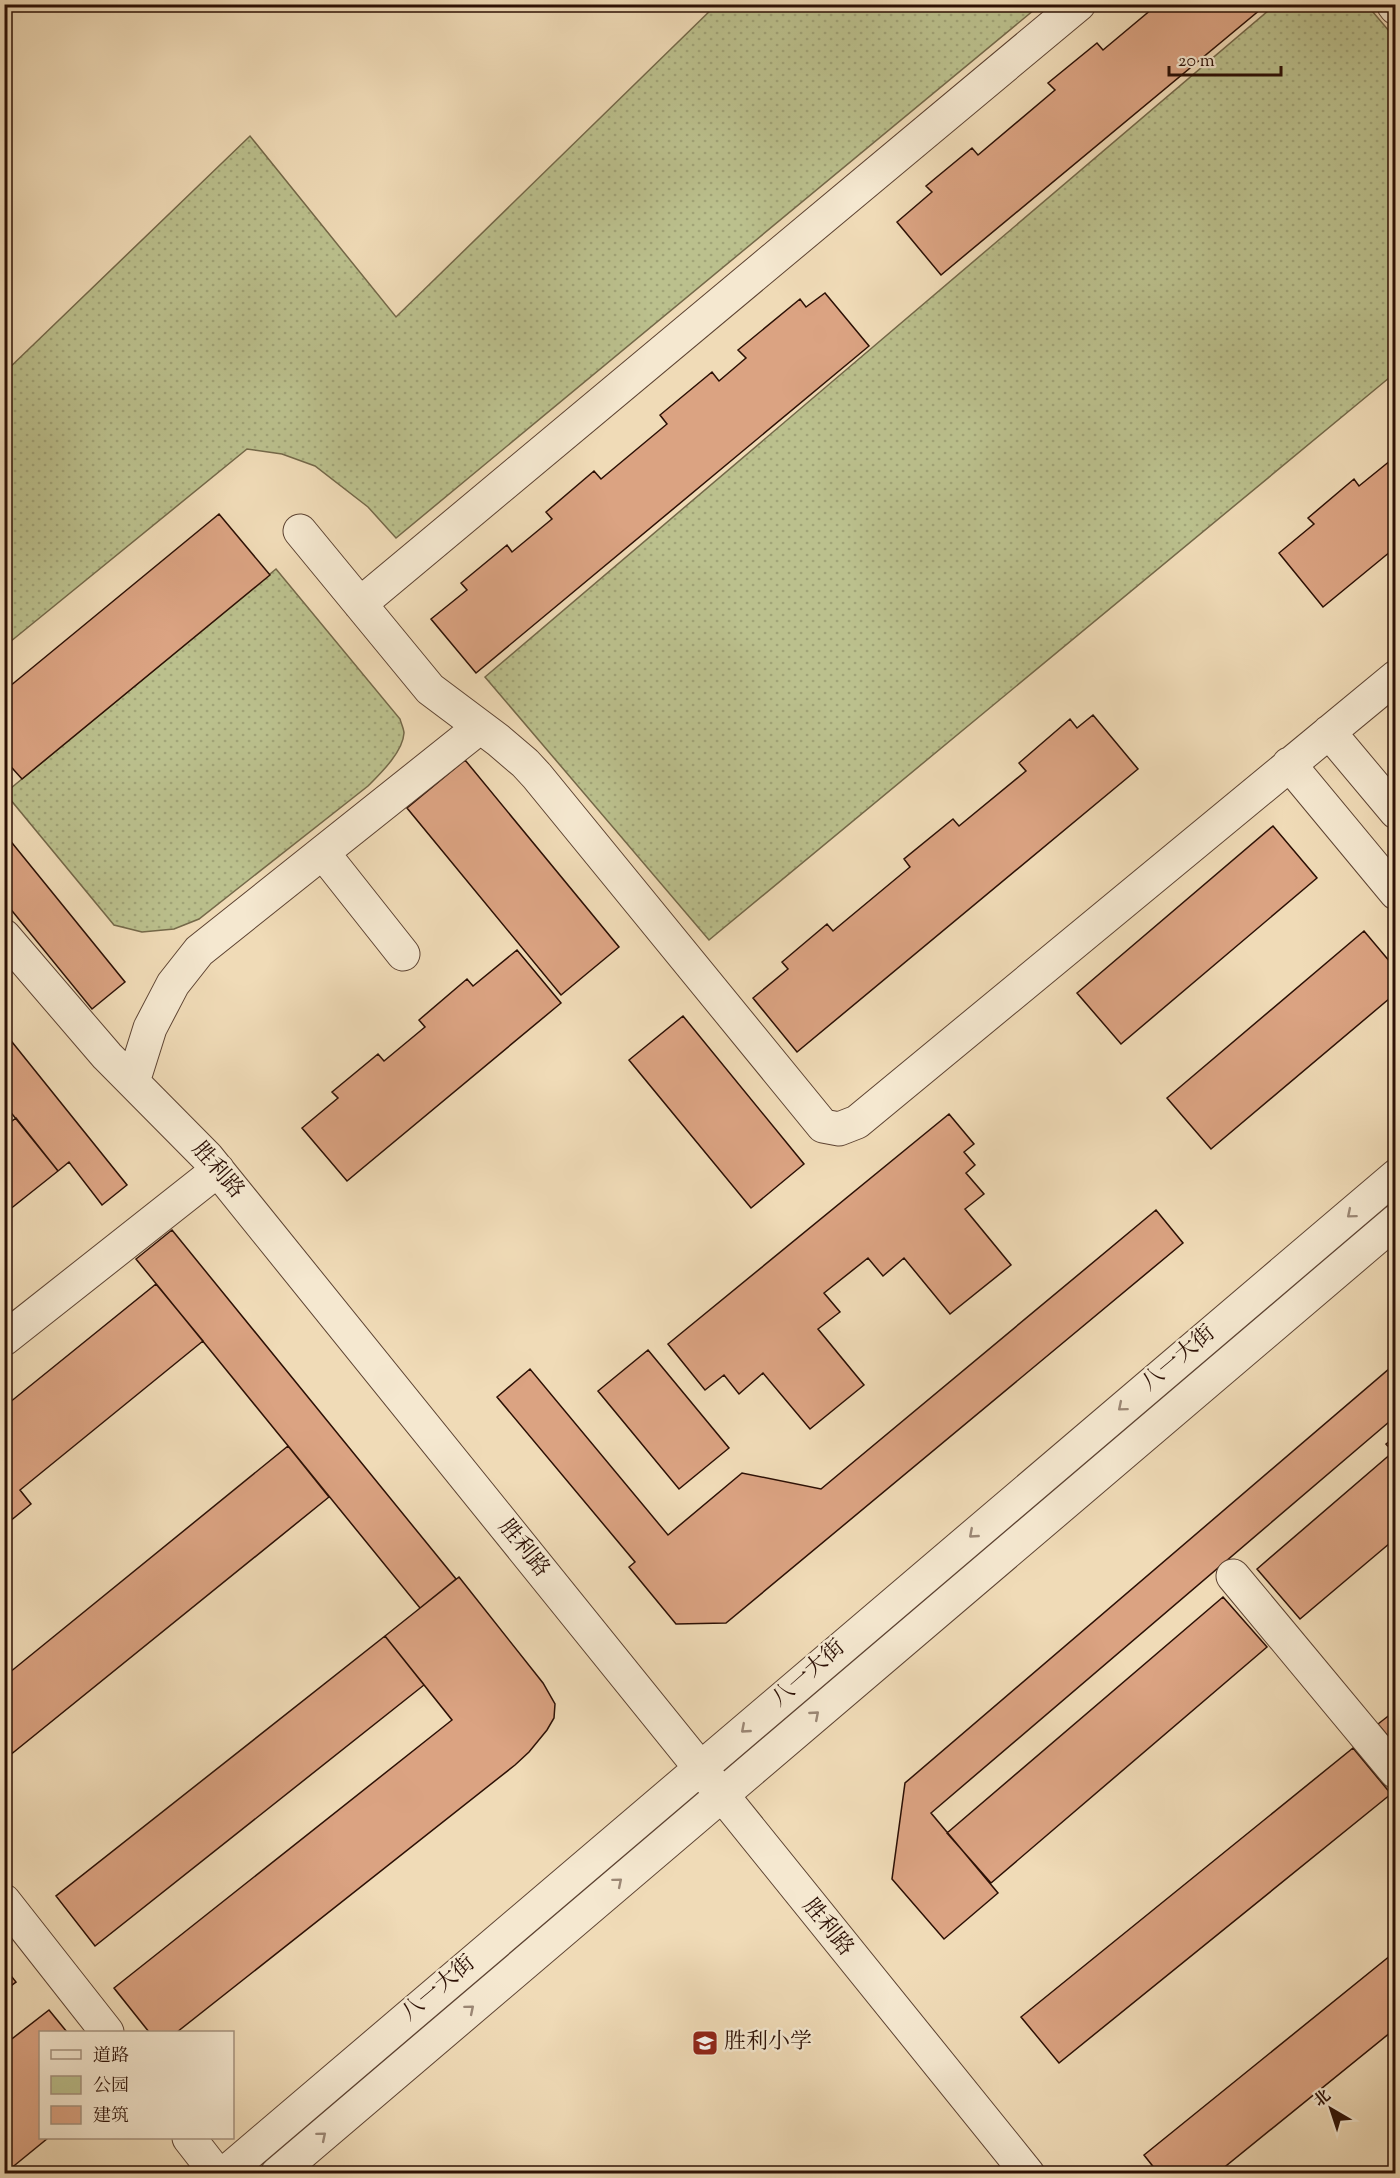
<svg xmlns="http://www.w3.org/2000/svg" width="1400" height="2178" font-family="'Sorts Mill Goudy','Noto Serif SC',serif">
  <defs>
    <pattern id="green-dots" width="8" height="8" patternUnits="userSpaceOnUse" patternTransform="scale(1.5)"><rect width="8" height="8" fill="#bbc08d"/><path d="M2 2h.1M6 6h.1" fill="none" stroke="#a1a478" stroke-width="1.8" stroke-linecap="round"/></pattern>
  </defs>
  <rect width="100%" height="100%" fill="#f0dbb7"/>
  <filter id="stains"><feTurbulence type="fractalNoise" baseFrequency=".00333" numOctaves="4"/><feColorMatrix values="0 0 0 0 .2 0 0 0 0 .09 0 0 0 0 .02 0 0 0 .5 -.17"/></filter>
  <radialGradient id="worn" r=".72"><stop offset=".6" stop-color="#630" stop-opacity="0"/><stop offset="1" stop-color="#630" stop-opacity=".3"/></radialGradient>
  <path fill="url(#green-dots)" stroke="#746849" stroke-width="1.5" d="M716,5H1040L396,538L368,507L315,466L282,454L247,449L5,646V372L250,136L396,317Z
    M1275,5H1367L1395,38V373L709,940L485,677Z
    M276,569L400,719C401,723 404,729 404,733C403,752 380,774 368,786L199,919L174,929L142,932L114,925L5,793Z"/>
  <path fill="#dba382" stroke="#2c1005" stroke-width="1.5" d="M1158,4H1267L941,275L897,222L932,192L926,186L972,148L978,155L1055,90L1048,83L1097,43L1103,50Z
    M825,293L869,346L476,673L431,619L467,590L461,583L507,545L512,552L552,519L546,512L594,471L601,479L667,424L660,415L712,372L719,381L746,358L738,350L800,299L806,307Z
    M1396,456V547L1323,607L1279,553L1314,524L1308,518L1354,479L1359,486Z
    M219,514L270,575L22,779L4,759V691Z
    M1093,715L1138,769L797,1052L753,998L788,969L782,962L827,924L833,931L910,867L904,859L953,819L959,826L1026,771L1019,763L1070,719L1077,728Z
    M465,760L619,947L561,995L407,808Z
    M1273,826L1317,878L1121,1044L1077,993Z
    M4,833L125,982L92,1009L4,901Z
    M1364,931L1396,969V993L1211,1149L1167,1098Z
    M517,950L561,1003L347,1181L302,1128L338,1098L332,1092L378,1054L384,1061L425,1027L419,1020L467,979L473,986Z
    M683,1016L804,1164L751,1208L629,1060Z
    M4,1032L127,1185L102,1205L69,1162L58,1171L4,1104Z
    M949,1114L974,1144L964,1152L975,1165L966,1173L984,1194L965,1209L1011,1265L950,1314L904,1258L883,1276L868,1258L824,1293L840,1312L818,1329L864,1385L810,1429L763,1373L739,1394L724,1375L705,1390L668,1344Z
    M16,1118L58,1171L4,1214V1127Z
    M1156,1210L1183,1243L726,1623L676,1624L629,1567L635,1562L497,1397L530,1369L668,1535L742,1473L821,1489Z
    M172,1230L456,1579L420,1608L136,1259Z
    M156,1284L203,1341L20,1490L31,1504L4,1526V1407Z
    M648,1350L729,1448L679,1489L598,1391Z
    M1396,1363V1416L931,1813L998,1893L944,1939L892,1879L905,1783Z
    M1396,1436V1538L1300,1619L1257,1569L1393,1452L1386,1444Z
    M288,1446L329,1497L4,1760V1677Z
    M459,1577L543,1683L555,1704L554,1718L547,1730L529,1752L515,1765L177,2032H149L114,1988L452,1720L385,1636Z
    M1223,1597L1267,1647L991,1883L947,1833Z
    M385,1636L424,1685L95,1946L56,1896Z
    M1396,1710V1746L1378,1724Z
    M1353,1748L1391,1794L1059,2063L1021,2017Z
    M1396,1951V2028L1216,2174H1159L1144,2155Z
    M4,1967L16,1982L4,1991Z
    M49,2010L67,2032H40V2138H48L4,2174V2045Z"/>
  <g fill="none" stroke-linecap="round" stroke-linejoin="round">
    <defs>
      <path id="minor" d="M1393,4L1396,8
        M300,531L430,689L498,740L525,763L537,776L823,1126L839,1129L857,1122L1396,677
        M360,604L1079,4
        M1329,732L1396,812
        M1289,764L1396,893
        M323,853L403,954
        M4,936L107,1056L207,1157L1028,2174
        M133,1082L150,1028L173,984L199,951L480,727
        M4,1339L218,1170
        M1233,1576L1396,1772
        M4,1901L107,2032
        M189,2138L217,2174
        M224,2174L1396,1176
        M277,2174L1396,1221"/>
    </defs>
    <use href="#minor" stroke="#5d4332" stroke-width="35"/>
    <use href="#minor" stroke="#f5e8d0" stroke-width="33"/>
  </g>
  <defs><path id="oneway-chevron" d="M-2-3.5L2.5 0L-2 3.5" fill="none" stroke-width="1.6" stroke-linecap="round" stroke-linejoin="round" transform="scale(1.5)"/></defs>
  <g stroke="#9b8775">
    <use href="#oneway-chevron" transform="translate(1351 1214) rotate(140)"/>
    <use href="#oneway-chevron" transform="translate(1122 1407) rotate(140)"/>
    <use href="#oneway-chevron" transform="translate(973 1534) rotate(139)"/>
    <use href="#oneway-chevron" transform="translate(815 1715) rotate(-41)"/>
    <use href="#oneway-chevron" transform="translate(745 1729) rotate(139)"/>
    <use href="#oneway-chevron" transform="translate(618 1882) rotate(-40)"/>
    <use href="#oneway-chevron" transform="translate(470 2009) rotate(-40)"/>
    <use href="#oneway-chevron" transform="translate(322 2136) rotate(-40)"/>
  </g>
  <defs>
    <symbol id="school-square" viewBox="-11 -11 22 22"><rect x="-9" y="-9" width="18" height="18" rx="4" fill="#8f2418" stroke="#f5e8d0"/><path d="M0-5L7-2L0 1L-7-2ZM-4 1L0 2.5L4 1V4Q0 6-4 4Z" fill="#fff"/></symbol>
  </defs>
  <g fill-rule="evenodd">
    <use href="#school-square" x="690" y="2028" width="30" height="30"/>
  </g>
  <g text-anchor="middle" dominant-baseline="central" stroke-width="5" stroke-linejoin="round" paint-order="stroke">
    <g font-size="22" fill="#2c1005" stroke="#f5e8d0">
      <text transform="translate(217 1171) rotate(49)">胜利路</text>
      <text transform="translate(1179 1359) rotate(-40)">八一大街</text>
      <text transform="translate(523 1549) rotate(51)">胜利路</text>
      <text transform="translate(809 1674) rotate(-41)">八一大街</text>
      <text transform="translate(827 1928) rotate(51)">胜利路</text>
      <text transform="translate(439 1989) rotate(-40)">八一大街</text>
    </g>
    <g font-size="22" fill="#2c1005" stroke="#f5e8d0" text-anchor="start">
      <text x="724" y="2043">胜利小学</text>
    </g>
  </g>
  <rect width="1400" height="2178" fill="none" stroke="#f0dbb7" stroke-width="24"/>
  <rect x="6" y="6" width="1388" height="2166" fill="none" stroke="#2c1005" stroke-width="3"/>
  <rect x="12" y="12" width="1376" height="2154" fill="none" stroke="#2c1005" stroke-width="1.5"/>
  <rect x="39" y="2031" width="195" height="108" fill="#f5e8d0" stroke="#a5927f" stroke-width="1.5"/>
  <rect x="51" y="2050" width="30" height="9" fill="#f5e8d0" stroke="#a5927f" stroke-width="1.5"/>
  <text x="93" y="2061" font-size="18" fill="#2c1005">道路</text>
  <rect x="51" y="2076" width="30" height="18" fill="#bbc08d" stroke="#a5927f" stroke-width="1.5"/>
  <text x="93" y="2091" font-size="18" fill="#2c1005">公园</text>
  <rect x="51" y="2106" width="30" height="18" fill="#dba382" stroke="#a5927f" stroke-width="1.5"/>
  <text x="93" y="2121" font-size="18" fill="#2c1005">建筑</text>
  <g transform="translate(1331 2109) rotate(321)" stroke="#f5e8d0" stroke-width="4.5" paint-order="stroke">
  <path d="M0-4.5L10 22L0 15L-10 22Z" fill="#2c1005"/>
  <text y="-9" font-size="16" font-weight="bold" text-anchor="middle" fill="#2c1005">北</text>
  </g>
  <path d="M1169 66v9h112v-9" fill="none" stroke="#2c1005" stroke-width="3"/>
  <text x="1178" y="66" font-size="18" fill="#2c1005" stroke="#f5e8d0" stroke-width="4.5" paint-order="stroke">20 m</text>
  <rect width="100%" height="100%" filter="url(#stains)"/>
  <rect width="100%" height="100%" fill="url(#worn)"/>
</svg>
